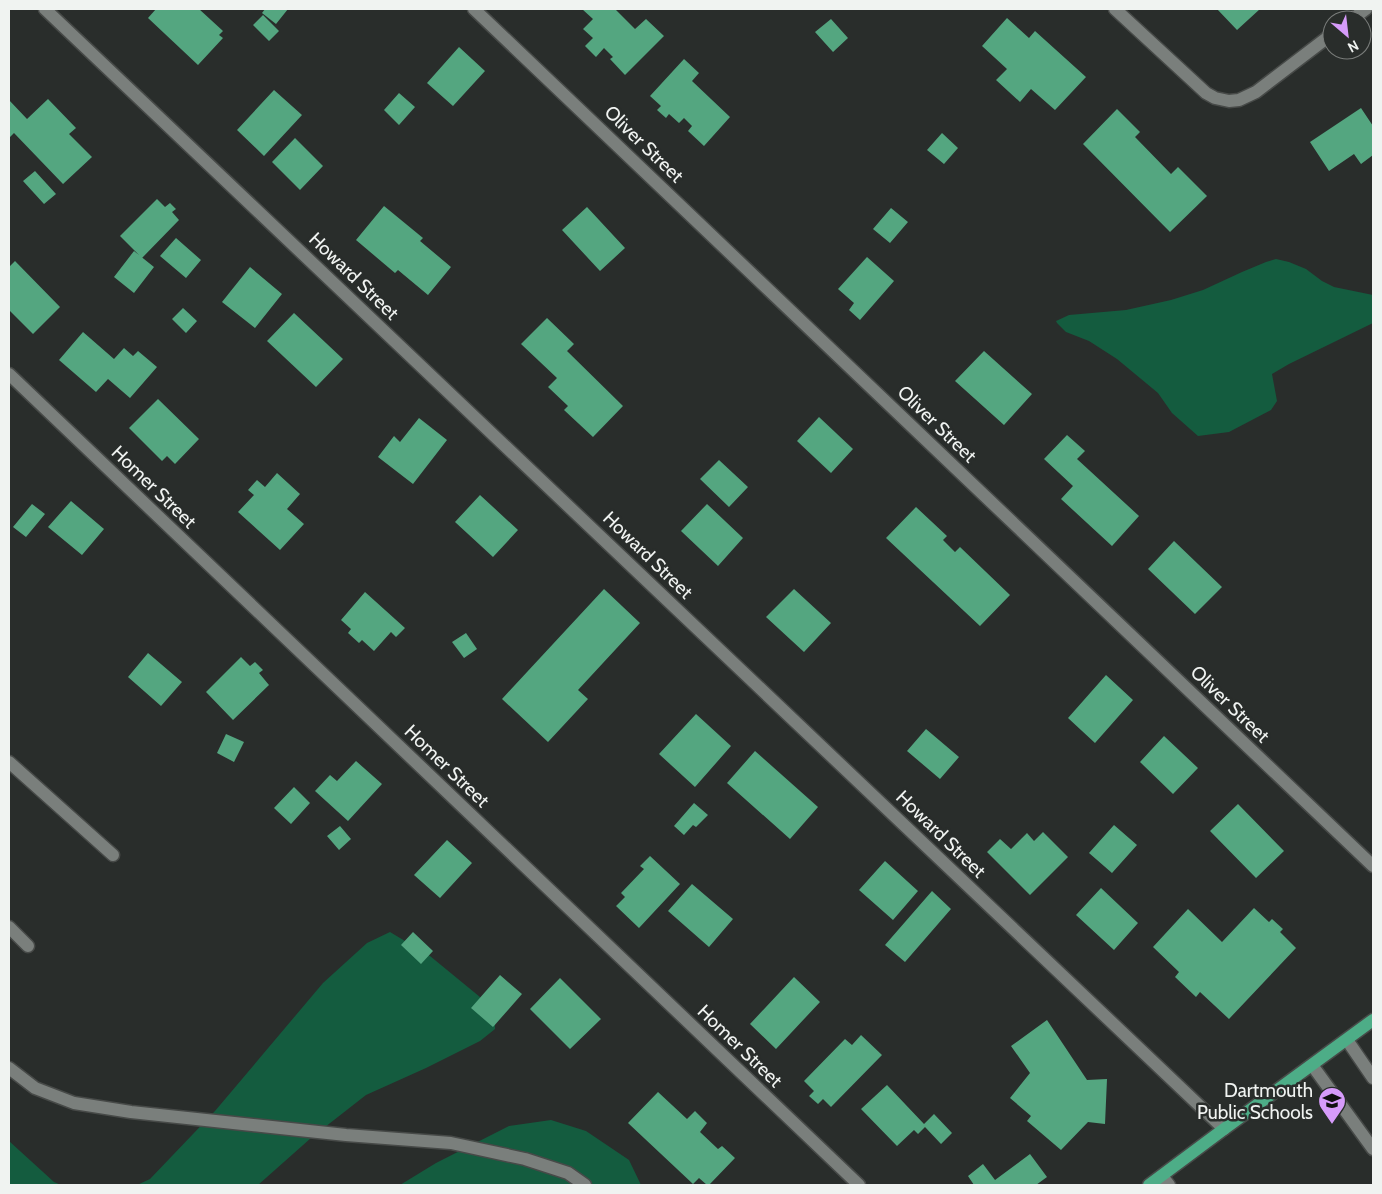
<svg xmlns="http://www.w3.org/2000/svg" width="1382" height="1194" font-family="Cabin,sans-serif">
  <rect width="100%" height="100%" fill="#292d2b"/>
  <path fill="#145c3f" d="M1276,259L1289,262L1306,269L1322,281L1334,287L1373,295V323L1289,364L1272,374L1277,401L1271,410L1229,432L1198,436L1172,413L1158,393L1117,359L1089,341L1066,332L1057,323L1056,321L1069,315L1126,310L1171,300L1203,290L1242,272L1266,262Z
    M390,932L430,956L480,997L495,1021V1029L480,1041L426,1068L366,1095L311,1138L258,1185H137L150,1179L215,1111L323,983L367,943Z
    M551,1120L586,1131L629,1160L641,1185H400L436,1163L509,1126Z
    M9,1141L54,1182L61,1185H9Z"/>
  <path fill="#54a680" d="M156,9H199L223,31L219,35L223,38L198,65L148,18Z
    M265,9H288L276,24L262,13Z
    M582,9H615L635,29L646,19L664,36L625,75L610,59L613,57L604,48L596,57L585,46L593,38L583,29L593,19Z
    M1217,9H1260L1237,30Z
    M263,15L279,31L269,41L253,25Z
    M1007,18L1029,38L1035,31L1086,77L1055,110L1031,89L1020,102L996,80L1007,69L982,46Z
    M831,19L848,38L833,52L815,32Z
    M459,47L485,71L453,106L427,83Z
    M684,59L699,73L692,81L730,117L704,146L688,131L692,126L684,118L679,123L669,114L666,118L657,110L661,106L650,96Z
    M274,90L302,115L264,156L237,130Z
    M399,93L415,107L399,125L384,110Z
    M48,99L76,128L69,134L92,157L63,184L14,133L9,138V100L27,119Z
    M1361,108L1373,126V155L1361,164L1354,154L1329,171L1310,142Z
    M1117,109L1140,132L1135,137L1171,174L1178,167L1207,196L1170,232L1083,144Z
    M942,133L958,148L944,164L927,150Z
    M295,138L323,166L300,190L272,162Z
    M35,171L56,194L44,204L23,181Z
    M157,199L165,207L170,203L176,209L172,212L179,220L142,258L120,236Z
    M384,206L423,238L420,241L451,267L428,295L398,270L395,273L356,240Z
    M587,207L625,248L600,271L562,230Z
    M891,208L908,222L890,243L873,229Z
    M176,238L201,260L186,278L160,256Z
    M134,251L154,267L134,293L114,277Z
    M867,257L894,281L860,320L849,310L854,303L838,289Z
    M15,261L60,307L33,334L9,310V267Z
    M250,267L282,294L255,328L222,302Z
    M183,308L197,321L186,333L172,319Z
    M294,313L343,359L316,387L267,341Z
    M547,318L574,344L567,351L623,406L593,437L564,410L568,406L548,387L557,378L521,344Z
    M83,332L114,359L124,348L133,356L138,351L157,367L130,398L108,379L96,392L59,360Z
    M984,351L1032,394L1004,425L955,381Z
    M158,399L199,439L175,464L167,456L162,461L129,428Z
    M819,417L853,449L831,473L797,441Z
    M419,418L447,440L413,484L378,457L394,436L400,442Z
    M1067,435L1085,451L1077,459L1139,516L1112,546L1061,499L1073,486L1044,459Z
    M719,460L748,487L729,507L700,479Z
    M277,473L300,494L287,509L304,524L280,550L238,512L254,495L248,490L257,480L265,487Z
    M480,495L518,530L493,557L455,522Z
    M71,501L104,529L82,555L48,527Z
    M32,504L45,514L26,537L13,527Z
    M707,504L743,538L718,566L681,531Z
    M916,507L947,536L943,540L955,552L960,547L1010,595L980,626L886,538Z
    M1174,541L1222,587L1195,614L1148,569Z
    M604,589L640,623L578,690L588,699L548,742L502,699Z
    M794,589L831,623L804,652L766,617Z
    M365,592L405,628L396,637L391,632L374,651L362,640L359,643L348,633L351,629L341,620Z
    M466,633L477,649L464,658L452,642Z
    M148,653L182,682L161,706L128,677Z
    M241,657L250,666L255,662L263,670L259,673L269,685L233,720L206,692Z
    M1106,675L1133,700L1095,743L1068,718Z
    M696,714L731,746L695,787L659,754Z
    M926,729L959,757L940,779L907,751Z
    M226,734L244,742L234,762L217,753Z
    M1164,736L1198,768L1173,794L1140,762Z
    M755,751L818,807L790,839L727,783Z
    M356,761L382,784L348,821L315,791L330,775L337,781Z
    M294,787L310,803L291,824L274,808Z
    M694,803L708,815L696,827L693,825L684,835L674,826Z
    M1238,804L1284,851L1256,878L1210,831Z
    M1114,825L1137,845L1112,873L1089,853Z
    M340,826L351,839L339,850L327,836Z
    M1043,832L1068,857L1030,895L987,852L1000,839L1011,849L1027,833L1034,841Z
    M447,840L472,863L440,898L414,875Z
    M650,856L680,884L639,928L616,906L625,897L621,893L644,869L640,866Z
    M885,861L918,891L893,920L859,890Z
    M692,884L733,919L709,947L668,911Z
    M1101,888L1138,923L1114,950L1076,915Z
    M932,891L951,909L905,962L885,945Z
    M1254,908L1269,922L1272,919L1283,929L1280,932L1296,948L1229,1019L1200,992L1196,997L1175,977L1179,972L1153,947L1188,909L1222,942Z
    M413,932L433,951L421,964L401,945Z
    M500,975L522,994L493,1027L471,1008Z
    M794,977L820,1002L776,1049L750,1024Z
    M560,978L601,1019L570,1049L530,1009Z
    M1047,1020L1087,1080L1107,1079L1105,1124L1088,1122L1061,1150L1027,1121L1031,1116L1010,1098L1030,1073L1011,1046Z
    M861,1035L882,1055L831,1107L823,1099L818,1104L809,1096L814,1091L804,1081L845,1039L852,1045Z
    M887,1085L924,1124L934,1114L952,1133L941,1144L925,1127L918,1134L914,1130L897,1146L861,1109Z
    M658,1092L687,1119L695,1111L707,1123L700,1132L718,1149L722,1146L735,1158L709,1185H707L699,1178L693,1184L628,1123Z
    M1030,1154L1047,1177L1036,1185H974L968,1176L983,1164L995,1180Z"/>
  <g fill="none" stroke-linecap="round" stroke-linejoin="round">
    <defs>
      <path id="minor" d="M45,9L1224,1129
        M474,9L1373,866
        M1115,9L1206,93L1215,98L1229,101L1239,100L1256,92L1332,34
        M1351,20L1366,9
        M9,374L859,1185
        M9,762L113,855
        M9,927L28,946
        M1347,1040L1373,1078
        M1312,1065L1373,1149
        M9,1068L35,1088L74,1103L131,1112L346,1135L451,1143L525,1159L568,1173L585,1185
        M1162,1176L1169,1185"/>
      <path id="major" d="M1149,1185L1224,1129L1373,1020"/>
    </defs>
    <use href="#minor" stroke="#474a48" stroke-width="15"/>
    <use href="#major" stroke="#474a48" stroke-width="15"/>
    <use href="#minor" stroke="#7a7f7c" stroke-width="12"/>
    <use href="#major" stroke="#4dad87" stroke-width="12"/>
  </g>
  <defs>
    <symbol id="school-pin" viewBox="-11 -11 22 30"><path d="M0 17L-7.5 6A9.5 9.5 0 1 1 7.5 6Z" fill="#d69bfa" stroke="#292d2b"/><path d="M0-5L7-2L0 1L-7-2ZM-4 1L0 2.5L4 1V4Q0 6-4 4Z" fill="#111"/></symbol>
  </defs>
  <g fill-rule="evenodd">
    <use href="#school-pin" x="1316" y="1085" width="32" height="43"/>
  </g>
  <g text-anchor="middle" dominant-baseline="central" stroke-width="5" stroke-linejoin="round" paint-order="stroke">
    <g font-size="19" fill="#f0f3f1" stroke="#292d2b">
      <text transform="translate(644 144) rotate(44)">Oliver Street</text>
      <text transform="translate(354 276) rotate(44)">Howard Street</text>
      <text transform="translate(937 424) rotate(44)">Oliver Street</text>
      <text transform="translate(154 487) rotate(44)">Homer Street</text>
      <text transform="translate(648 555) rotate(44)">Howard Street</text>
      <text transform="translate(1230 704) rotate(44)">Oliver Street</text>
      <text transform="translate(447 766) rotate(44)">Homer Street</text>
      <text transform="translate(941 834) rotate(44)">Howard Street</text>
      <text transform="translate(740 1046) rotate(44)">Homer Street</text>
    </g>
    <g font-size="19" fill="#f0f3f1" stroke="#292d2b" text-anchor="end">
      <text x="1313" y="1090">Dartmouth<tspan x="1313" dy="22">Public Schools</tspan></text>
    </g>
  </g>
  <rect width="1382" height="1194" fill="none" stroke="#f0f3f1" stroke-width="20"/>
  <g transform="translate(1347 35) rotate(152)"><circle r="24" fill="#292d2b" stroke="#797c7a"/>
  <path d="M0-4L9 19L0 12L-9 19Z" fill="#d69bfa"/>
  <text y="-8" font-size="14" font-weight="bold" text-anchor="middle" fill="#f0f3f1">N</text>
  </g>
</svg>
